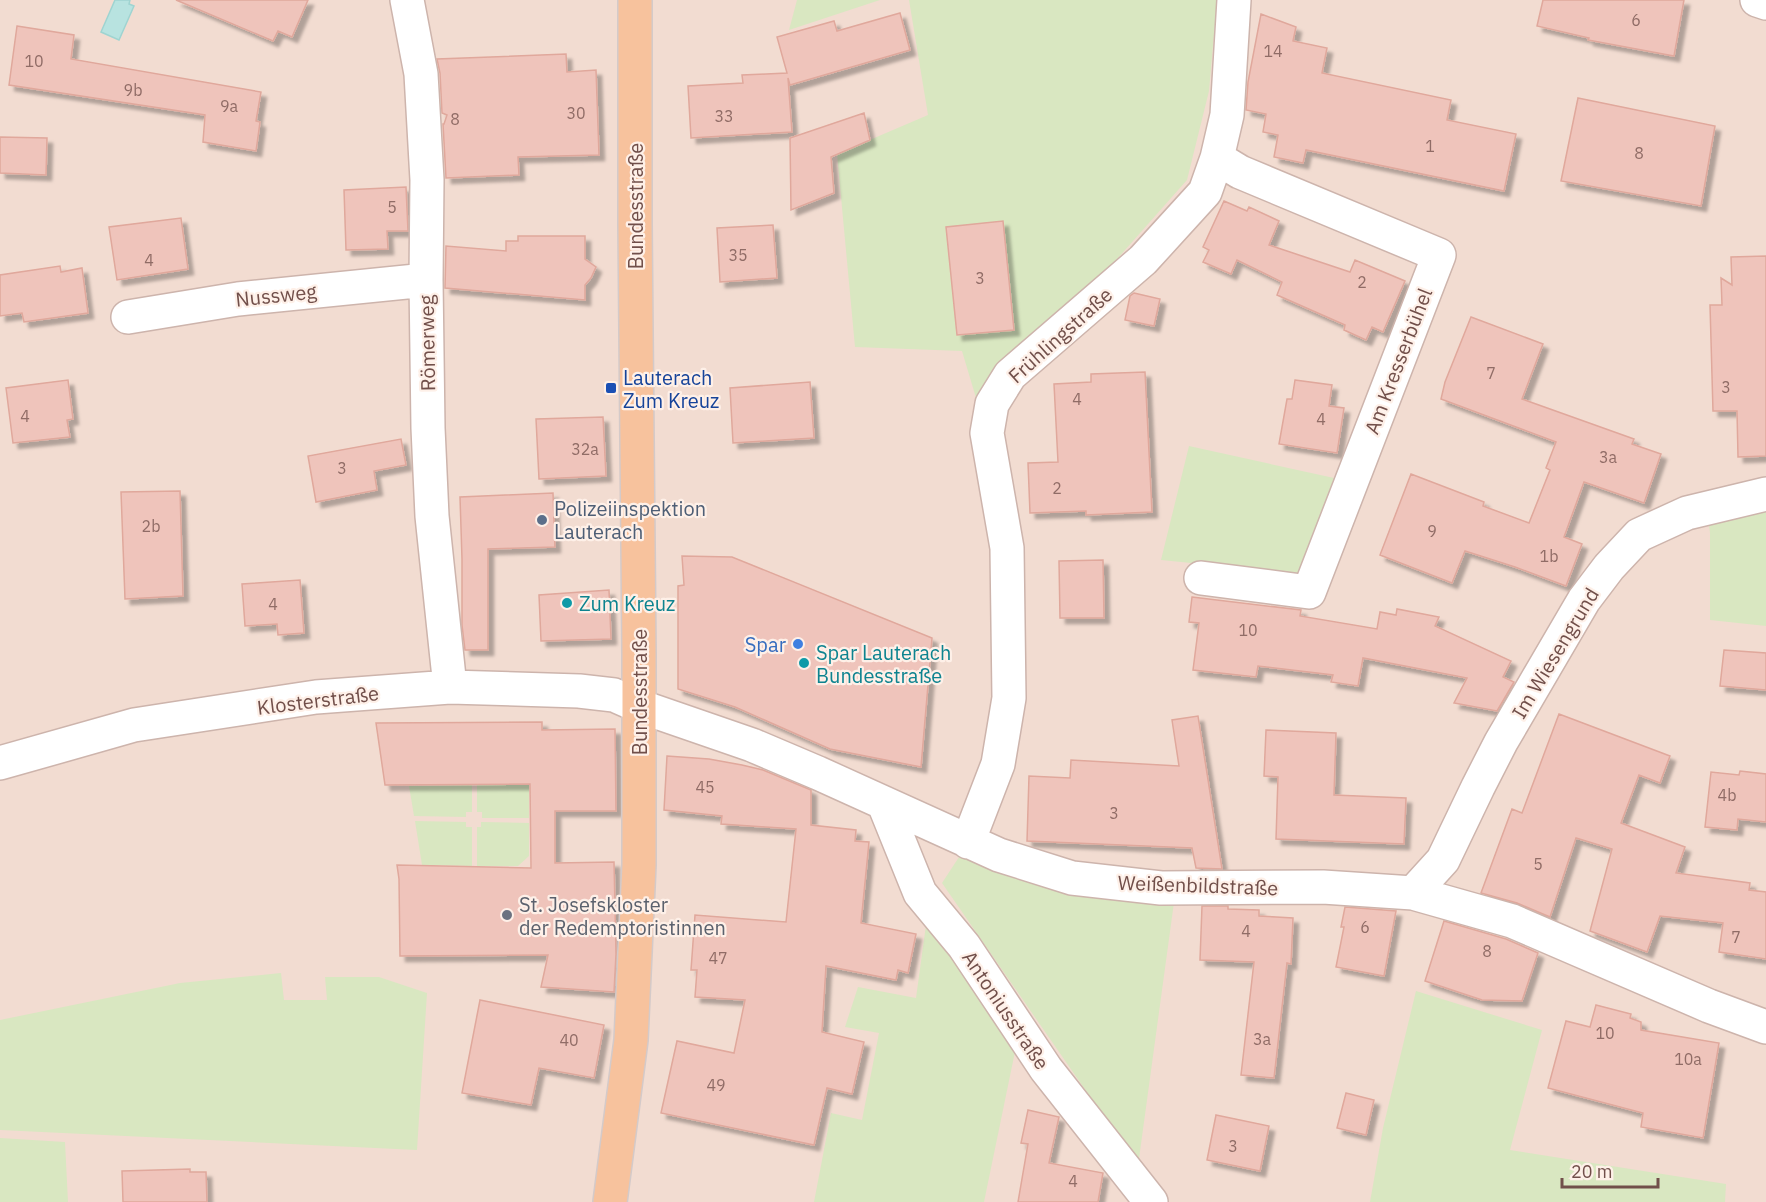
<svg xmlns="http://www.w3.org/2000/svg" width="1766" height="1202" font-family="'IBM Plex Sans',sans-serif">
  <defs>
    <filter id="shadow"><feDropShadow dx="5.5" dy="5.5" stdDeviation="1.5" flood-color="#0004"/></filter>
  </defs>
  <rect width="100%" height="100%" fill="#fbece2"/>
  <path fill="#f2dcd1" d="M0,0H1766V1202H0Z"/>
  <path fill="#d9e7c1" d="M797,0H880L789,30Z
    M909,0H1217L1209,91L1187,180L1110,267L979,408L962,351L855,347L837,154L928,115Z
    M1189,446L1334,478L1301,574L1161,560Z
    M1766,497V626L1710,620V533L1707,510Z
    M472,785V812H466V817L414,816L409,786Z
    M477,785H529V818H482V812H477Z
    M415,821L466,822V827H472V866L422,865Z
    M481,822L529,823V856L518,866H477V827H481Z
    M961,854L1175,895L1138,1166L942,883Z
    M926,925L951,945L1017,1042L984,1202H814L831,1113L862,1120L879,1033L845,1027L858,987L916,998Z
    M281,973L284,1000H327L325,977H379L427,993L417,1150L0,1130V1020L180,983Z
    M1416,991L1542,1030L1510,1150L1726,1184L1725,1202H1370L1383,1128Z
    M0,1138L65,1142L68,1202H0Z"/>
  <path fill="#b8e3e0" stroke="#9fd4d1" stroke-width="1.5" d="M115,0H130L129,4L134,6L119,40L101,32Z"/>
  <path fill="#efc4bb" stroke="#e0a89c" stroke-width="1.5" filter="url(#shadow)" d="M176,0H308L292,37L278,31L273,41Z
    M1543,0H1684L1674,56L1588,40L1589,38L1537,26Z
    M900,13L910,50L790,85L788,78L792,132L691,138L688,86L743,83L742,75L787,73L777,37L834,21L837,31Z
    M1261,14L1296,27L1293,41L1327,48L1322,73L1451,100L1447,120L1516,134L1504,191L1306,150L1303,163L1274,157L1278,135L1263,132L1266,114L1246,110L1248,82Z
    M17,26L74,35L71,59L261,92L256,121L260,122L256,151L203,142L205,115L9,85Z
    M566,54L567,72L596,70L599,155L518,157L519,175L446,178L443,124H444L447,115L442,113L440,73L437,59Z
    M1578,98L1715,126L1701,206L1561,181Z
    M864,113L870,140L831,157L834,193L791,210L790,138Z
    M0,137L47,138L46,175L0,173Z
    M406,187L408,231H387L388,249L346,250L344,190Z
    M1224,201L1247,211L1249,207L1279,221L1269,245L1350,272L1355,260L1405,281L1383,332L1372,327L1366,340L1344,330L1345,325L1277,295L1282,282L1237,260L1231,274L1203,262L1209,250L1203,247Z
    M181,218L188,269L117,280L109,227Z
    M1003,221L1014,330L957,335L946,227Z
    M773,225L777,278L720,282L717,228Z
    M518,236H585V259L596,267L591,278L585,285V300L445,288L446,246L506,251V241H518Z
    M1766,256V456L1738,457L1737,411H1713L1710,305H1722L1721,278L1732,285L1731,257Z
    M60,266L61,272L82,268L88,313L24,322L22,313L0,316V275Z
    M1134,293L1160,299L1154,326L1125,320L1130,296Z
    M1471,317L1543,344L1522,399L1634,439L1632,444L1661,454L1644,503L1584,482L1564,537L1582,544L1566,586L1515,567L1465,551L1452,583L1380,555L1411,474L1484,502L1483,506L1529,523L1550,470L1546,468L1556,442L1441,399L1445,382Z
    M1145,372L1152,512L1086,515V511L1030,513L1028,463L1058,462L1054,384L1091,382V374Z
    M68,380L73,419L67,420L70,437L13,443L6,388Z
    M1295,380L1332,385L1329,406L1344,408L1337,453L1279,444L1287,399H1292Z
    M810,382L814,438L733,443L730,388Z
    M603,417L606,476L539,479L536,419Z
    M401,439L406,465L374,471L377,490L316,502L308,456Z
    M180,491L183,596L125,599L121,492Z
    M553,493L555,547L488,549V650H465L462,625V559L460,497Z
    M682,556L732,557L932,638L921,767L830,749L735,707L678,689V586L684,585Z
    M1103,560L1104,618H1060L1059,561Z
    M300,580L304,633L278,635L277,624L245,626L242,584Z
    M609,590L611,639L541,641L539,595Z
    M1192,597L1301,610L1300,616L1377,629L1380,612L1396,615L1397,609L1439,617L1435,626L1511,661L1503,677L1514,682L1497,711L1454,703L1467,678L1363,658L1358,686L1331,682L1333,675L1258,666L1256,677L1193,670L1199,623L1189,622Z
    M1724,650L1766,653V690L1720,686Z
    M1559,714L1670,756L1660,783L1639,775L1621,823L1685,847L1676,873L1750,883L1749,890L1766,892V959L1719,952L1723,923L1660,916L1647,952L1590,931L1612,849L1576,838L1550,917L1517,903L1481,893L1512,809L1522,813Z
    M1198,716L1222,869L1196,868L1192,848L1027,841L1029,776L1070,778L1071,760L1179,766L1172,720Z
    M542,722V730L615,729L616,811H555V863L614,862L616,954L614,992L541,987L548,955L400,956L399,879L397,865L531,868L530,784L385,785L376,723Z
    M1266,730L1336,733L1334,795L1406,798L1404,844L1276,839L1278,777L1264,776Z
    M667,756L709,759L742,765L763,770L811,790V825L856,830L855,841L869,842L861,923L916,934L908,973L898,970L896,980L826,966L822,1032L864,1042L852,1094L827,1088L814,1145L661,1113L677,1041L734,1053L745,1000L695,997L697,970H691L695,915L786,922L796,829L721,824L722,816L664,810Z
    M1740,771L1766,774V822L1738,819L1737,830L1705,827L1711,772L1739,775Z
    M1202,906H1228V909L1259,910V916L1293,918L1291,964L1287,963L1274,1078L1241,1075L1254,962L1200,960Z
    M1345,907L1396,911L1384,976L1336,967L1344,927H1341Z
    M1444,921L1506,939L1538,953L1522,1001L1482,1000L1425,981Z
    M480,1000L604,1025L594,1078L539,1068L531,1105L462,1093Z
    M1596,1005L1631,1014L1630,1018L1641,1022V1030L1719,1043L1703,1138L1641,1127L1643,1113L1548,1088L1566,1021L1590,1027Z
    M1346,1093L1374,1100L1366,1135L1337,1128Z
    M1028,1110L1059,1117L1049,1163L1103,1173L1098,1202H1018L1028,1144L1021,1143Z
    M1216,1115L1269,1126L1260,1171L1207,1160Z
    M190,1169V1172H206L207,1202H123L122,1171Z"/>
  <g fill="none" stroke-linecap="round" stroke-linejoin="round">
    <defs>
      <path id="minor" d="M407,0L421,74L427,180L426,280L428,428L432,516L450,687
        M1757,0L1766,3
        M128,317L238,299L426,280
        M1201,578L1309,592L1439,255L1240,172L1217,158
        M0,763L134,725L316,697L450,687L579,691L614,695L639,706L752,745L818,773L999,855L1072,878L1161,888L1323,887L1413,893L1512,921L1709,1006L1766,1027
        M884,804L920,893L964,946L1046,1069L1151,1202
        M968,842L998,764L1009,698L1007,548L987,433L992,404L1010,375L1143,260L1205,192L1217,158L1227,115L1234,0
        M1413,893L1443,860L1478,787L1501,742L1584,600L1609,567L1639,535L1687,513L1766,494"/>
      <path id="major" d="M610,1202L631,1040L639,865V653L635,224V0"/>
    </defs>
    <use href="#minor" stroke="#cdb4ac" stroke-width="36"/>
    <use href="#major" stroke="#d4cac9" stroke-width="36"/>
    <use href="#minor" stroke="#fff" stroke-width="33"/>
    <use href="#major" stroke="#f7c29d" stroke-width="33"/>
  </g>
  <rect fill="#1a4fb4" stroke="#fef0e8" stroke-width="2" x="605" y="382" width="12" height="12" rx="3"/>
  <circle fill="#5c6f8a" stroke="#fef0e8" stroke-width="2" cx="542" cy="520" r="6"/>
  <g fill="#0f9aa8" stroke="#fef0e8" stroke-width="2">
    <circle cx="567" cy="603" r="6"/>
    <circle cx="804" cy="663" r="6"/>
  </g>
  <circle fill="#3f7fe0" stroke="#fef0e8" stroke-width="2" cx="798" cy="644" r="6"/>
  <circle fill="#6b7280" stroke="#fef0e8" stroke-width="2" cx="507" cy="915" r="6"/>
  <g text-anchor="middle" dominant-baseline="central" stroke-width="4.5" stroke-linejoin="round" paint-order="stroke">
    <g font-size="16" fill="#906c66">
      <text x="1636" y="20">6</text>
      <text x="1273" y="51">14</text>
      <text x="34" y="61">10</text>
      <text x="133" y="90">9b</text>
      <text x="229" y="106">9a</text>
      <text x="576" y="113">30</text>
      <text x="724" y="116">33</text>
      <text x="455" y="119">8</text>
      <text x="1430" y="146">1</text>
      <text x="1639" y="153">8</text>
      <text x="392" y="207">5</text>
      <text x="738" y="255">35</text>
      <text x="149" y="260">4</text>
      <text x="980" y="278">3</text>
      <text x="1362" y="282">2</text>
      <text x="1491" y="373">7</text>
      <text x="1726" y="387">3</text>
      <text x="1077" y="399">4</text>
      <text x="25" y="416">4</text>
      <text x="1321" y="419">4</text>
      <text x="585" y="449">32a</text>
      <text x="1608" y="457">3a</text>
      <text x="342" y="468">3</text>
      <text x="1057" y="488">2</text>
      <text x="151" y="526">2b</text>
      <text x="1432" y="531">9</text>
      <text x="1549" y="556">1b</text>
      <text x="273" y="604">4</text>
      <text x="1248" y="630">10</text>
      <text x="705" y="787">45</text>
      <text x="1727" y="795">4b</text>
      <text x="1114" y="813">3</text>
      <text x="1538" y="864">5</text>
      <text x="1365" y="927">6</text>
      <text x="1246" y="931">4</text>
      <text x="1736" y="937">7</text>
      <text x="1487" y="951">8</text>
      <text x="718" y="958">47</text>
      <text x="1605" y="1033">10</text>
      <text x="1262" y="1039">3a</text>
      <text x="569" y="1040">40</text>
      <text x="1688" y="1059">10a</text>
      <text x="716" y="1085">49</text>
      <text x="1233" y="1146">3</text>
      <text x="1073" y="1181">4</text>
    </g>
    <g font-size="20" fill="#714f4a" stroke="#fef0e8">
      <text transform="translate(635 206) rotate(-90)">Bundesstraße</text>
      <text transform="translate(276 295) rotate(-6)">Nussweg</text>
      <text transform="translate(1060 335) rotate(-42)">Frühlingstraße</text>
      <text transform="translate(427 343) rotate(-91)">Römerweg</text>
      <text transform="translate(1398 361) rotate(-69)">Am Kresserbühel</text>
      <text transform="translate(1555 653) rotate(-59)">Im Wiesengrund</text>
      <text transform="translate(639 692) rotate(-90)">Bundesstraße</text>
      <text transform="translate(318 700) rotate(-7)">Klosterstraße</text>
      <text transform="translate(1198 885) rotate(2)">Weißenbildstraße</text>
      <text transform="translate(1006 1010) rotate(56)">Antoniusstraße</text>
    </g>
    <g font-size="20" fill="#164399" stroke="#fef0e8" text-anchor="start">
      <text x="623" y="377">Lauterach<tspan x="623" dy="23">Zum Kreuz</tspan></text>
    </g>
    <g font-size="20" fill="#4e5e75" stroke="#fef0e8" text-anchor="start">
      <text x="554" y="508">Polizeiinspektion<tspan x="554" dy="23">Lauterach</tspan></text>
    </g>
    <g font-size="20" fill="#0d838f" stroke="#fef0e8" text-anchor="start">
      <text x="579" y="603">Zum Kreuz</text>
      <text x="816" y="652">Spar Lauterach<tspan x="816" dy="23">Bundesstraße</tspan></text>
    </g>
    <g font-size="20" fill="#366cbe" stroke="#fef0e8" text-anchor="end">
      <text x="786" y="644">Spar</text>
    </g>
    <g font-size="20" fill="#5b616d" stroke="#fef0e8" text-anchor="start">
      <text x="519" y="904">St. Josefskloster<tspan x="519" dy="23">der Redemptoristinnen</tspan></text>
    </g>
  </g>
  <path d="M1562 1178v9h96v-9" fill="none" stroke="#714f4a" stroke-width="3"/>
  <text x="1571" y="1178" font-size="18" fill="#714f4a" stroke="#fef0e8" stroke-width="4.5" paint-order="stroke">20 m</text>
</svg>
